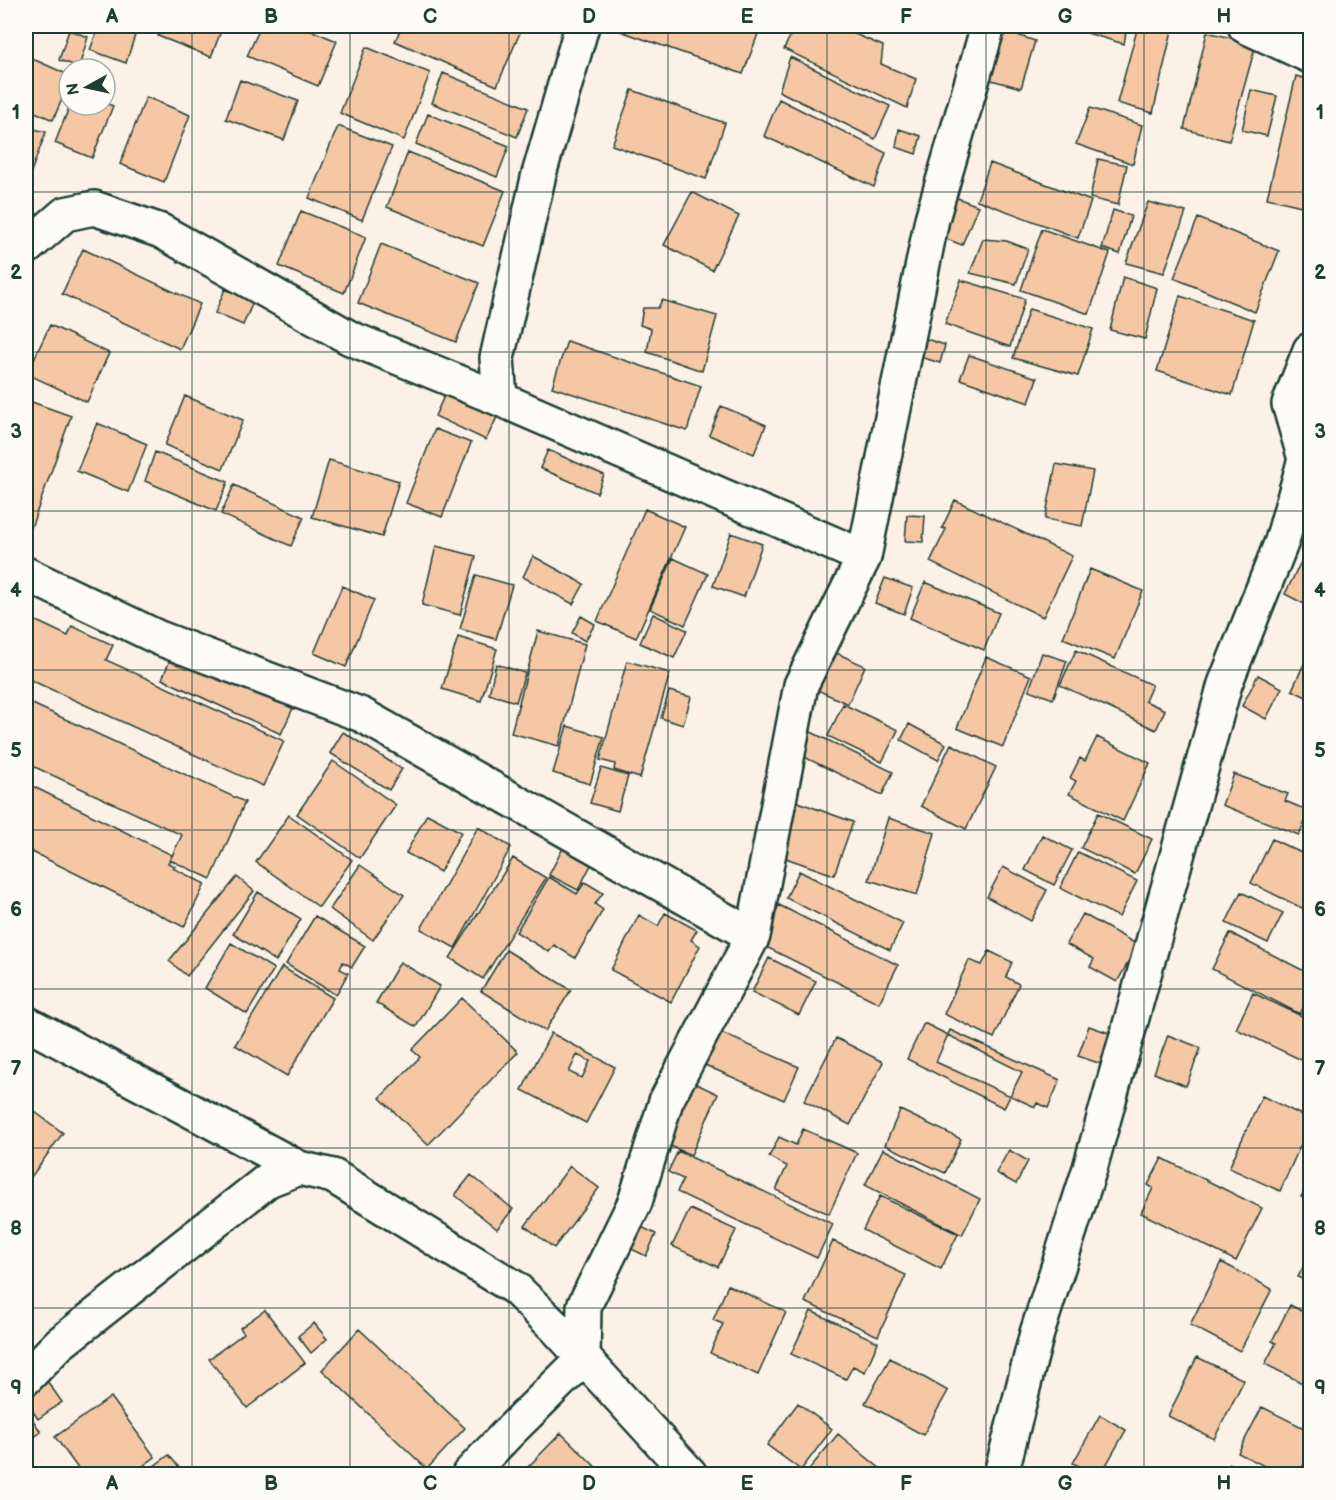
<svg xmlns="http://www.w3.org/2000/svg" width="1336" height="1500" font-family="'Balsamiq Sans',sans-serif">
  <rect width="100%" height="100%" fill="#fbf1e7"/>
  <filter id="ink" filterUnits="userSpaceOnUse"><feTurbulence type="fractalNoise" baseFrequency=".0167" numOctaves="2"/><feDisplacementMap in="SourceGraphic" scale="12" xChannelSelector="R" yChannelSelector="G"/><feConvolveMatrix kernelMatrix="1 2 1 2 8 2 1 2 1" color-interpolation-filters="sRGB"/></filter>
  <g filter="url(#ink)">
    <path fill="#f5c7a5" stroke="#1f3d34" stroke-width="1.5" fill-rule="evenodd" d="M99,26H138L126,63L90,50Z
      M163,26H223L211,57L158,36Z
      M261,26H300L337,41L318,86L247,56Z
      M402,26H515L522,28L497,86L395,41Z
      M606,26H761L743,74Z
      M795,26H836L883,46L881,64L916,79L907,108L784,49Z
      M1088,26H1127L1124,44L1087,33Z
      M1138,26H1173L1153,113L1117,103Z
      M999,29L1035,41L1021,88L984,78Z
      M69,30L88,37L79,67L59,60Z
      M1207,32L1256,44L1229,141L1184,129Z
      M366,47L430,73L404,140L340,113Z
      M26,56L69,75V83L53,120L26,108Z
      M790,57L890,106L875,139L779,91Z
      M443,73L528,108L517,137L432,103Z
      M1296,76L1310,80V187L1306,207L1267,198Z
      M240,80L298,101L284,140L226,119Z
      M632,90L725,123L706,179L612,145Z
      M1251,90L1277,96L1267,136L1242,130Z
      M146,97L190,115L164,182L120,164Z
      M779,99L886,153L874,187L764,136Z
      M105,103L113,106L92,158L55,143L70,105H105Z
      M1090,108L1142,125L1133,164L1076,144Z
      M428,114L509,146L497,177L416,144Z
      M338,126L392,147L362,220L309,198Z
      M26,127L46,132L26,185Z
      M899,129L921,136L916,154L896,147Z
      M408,152L505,191L483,246L387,207Z
      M1098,159L1127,165L1118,205L1090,198Z
      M990,163L1091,201L1078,238L977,200Z
      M692,192L739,216L712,270L664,245Z
      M955,197L978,206L962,245L939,236Z
      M1148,202L1186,212L1164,273L1126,263Z
      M1113,210L1131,216L1120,254L1102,248Z
      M301,211L366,237L344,293L279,266Z
      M1198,218L1279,251L1255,312L1174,278Z
      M1042,229L1110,253L1089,314L1021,290Z
      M983,239L1007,241L1028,249L1016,284L970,273Z
      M381,244L479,283L456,342L358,303Z
      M83,249L200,304L180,349L62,294Z
      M1123,277L1157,288L1145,339L1110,330Z
      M961,280L1025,299L1010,347L945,324Z
      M225,289L253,302L243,325L215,313Z
      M1180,296L1254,320L1232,395L1157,371Z
      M662,300L717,316L702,371L647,352L651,329L640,325L643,308H658Z
      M1029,309L1093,329L1078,376L1013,358Z
      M50,325L109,353L87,402L27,374Z
      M920,337L945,345L940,363L914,355Z
      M567,341L701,386L687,431L552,387Z
      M969,355L1037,378L1029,403L960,379Z
      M446,392L497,417L486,440L435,416Z
      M185,396L243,420L223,469L165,445Z
      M29,401L71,416L31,528L26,526V411Z
      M721,406L766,425L754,454L709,435Z
      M97,423L147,444L128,492L77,471Z
      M435,429L471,443L442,517L406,503Z
      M548,450L604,475L597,493L540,468Z
      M155,452L228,482L216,511L145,481Z
      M329,460L399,481L382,537L312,517Z
      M1056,464L1093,471L1082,526L1045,519Z
      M234,485L304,517L291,546L221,514Z
      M955,500L1072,556L1043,617L930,562L946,529L942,528Z
      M645,509L685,527L636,638L597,621Z
      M907,515L925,516L923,542L905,541Z
      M731,533L762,544L744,597L713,586Z
      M436,546L476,556L460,615L422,605Z
      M533,556L584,584L573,604L523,577Z
      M673,558L708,574L685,625L650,609Z
      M1302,560L1310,565V607L1285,594Z
      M1090,569L1143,591L1115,659L1063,638Z
      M476,575L512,585L496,639L460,629Z
      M885,578L913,588L904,614L875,603Z
      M925,582L999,613L984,650L910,618Z
      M342,586L374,600L346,667L314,653Z
      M653,614L687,630L674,658L640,643Z
      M581,616L595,624L585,641L572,633Z
      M30,618L68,636L72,626L113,645L106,660L284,741L263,786L26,678V628Z
      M538,631L585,644L559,746L511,733Z
      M458,637L497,649L481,701L442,689Z
      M830,650L865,666L848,704L813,688Z
      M1076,650L1152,685L1145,701L1165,710L1156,730L1060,685Z
      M173,653L293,708L281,734L162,679Z
      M1042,653L1067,661L1053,699L1029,690Z
      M1308,655L1310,656V699L1292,690Z
      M986,657L1031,676L1003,747L957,728Z
      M627,661L670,673L640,778L614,770L615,764L600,760Z
      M496,664L525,673L516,702L489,694Z
      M1258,675L1282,688L1266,719L1242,706Z
      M669,691L691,697L683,725L661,718Z
      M26,701L245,802L211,879L170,860L182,835L26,763Z
      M843,704L898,730L882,762L828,736Z
      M909,724L946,744L938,760L901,740Z
      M567,726L604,737L590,784L553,773Z
      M809,731L893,772L882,795L798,754Z
      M343,732L402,769L389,790L330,753Z
      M1097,737L1150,763L1123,821L1069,794L1076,781L1070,778L1080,758L1085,761Z
      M951,744L996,767L966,829L921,806Z
      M333,761L396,805L360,858L297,814Z
      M601,768L628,776L618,811L590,803Z
      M1234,774L1288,794L1285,801L1309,811L1299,835L1222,805Z
      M26,783L172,855L168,863L175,866L173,868L205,884L184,927L26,849Z
      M795,801L853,822L834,875L777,855Z
      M1098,813L1152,839L1135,874L1081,848Z
      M427,814L461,832L440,872L406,853Z
      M289,815L352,860L319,907L256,862Z
      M888,818L935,833L917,895L869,880Z
      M478,827L511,847L455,948L421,929Z
      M1042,835L1072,850L1054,885L1025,870Z
      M1272,839L1310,857V894L1304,909L1251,883Z
      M563,848L592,863L578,890L549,875Z
      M1078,852L1137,881L1119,917L1060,888Z
      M513,858L546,878L483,979L450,958Z
      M360,865L404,895L373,940L330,909Z
      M1003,867L1047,890L1031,921L987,897Z
      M799,871L903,923L890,950L786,898Z
      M237,877L254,891L187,976L169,961Z
      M549,877L577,894L585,882L603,893L595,904L603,910L575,958L554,945L549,952L516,932Z
      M258,892L301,919L276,961L233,934Z
      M1241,892L1283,913L1268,943L1226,923Z
      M779,905L898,965L879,1003L760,944Z
      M665,913L697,930L691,940L700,946L671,1002L611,970L639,915L658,926Z
      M1083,914L1138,945L1117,982L1090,967L1094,959L1066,944Z
      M315,916L365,946L352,967L343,962L340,969L348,973L336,995L286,964Z
      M1230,933L1310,974V993L1300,1014L1212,969Z
      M231,943L274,969L247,1014L205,988Z
      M506,950L571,990L545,1031L481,991Z
      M989,951L1012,962L1006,977L1019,984L994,1038L944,1014L969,960L982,965Z
      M769,958L816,981L799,1015L752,992Z
      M400,962L440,986L416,1027L376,1003Z
      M282,967L333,998L287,1076L235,1045Z
      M1253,993L1310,1020V1064L1236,1029Z
      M462,998L518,1052L428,1145L380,1098L420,1057L412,1050Z
      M924,1023L1022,1072L1004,1108L907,1059Z
      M1089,1026L1118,1036L1107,1066L1078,1056Z
      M950,1030L1060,1080L1048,1108L1037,1103L1035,1107L936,1062Z
      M719,1032L799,1067L784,1100L705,1065Z
      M551,1033L615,1067L586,1123L522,1090ZM577,1055L590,1061L582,1078L569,1072Z
      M1168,1035L1201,1048L1186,1086L1154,1073Z
      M836,1038L883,1062L850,1125L804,1101Z
      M686,1079L718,1094L691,1155L659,1141Z
      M1262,1096L1310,1119V1124L1280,1191L1229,1168Z
      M27,1106L63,1133L26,1184V1108Z
      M900,1110L961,1139L945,1173L885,1145Z
      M803,1129L857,1153L829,1214L776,1190L787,1166L769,1157L779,1137L796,1145Z
      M883,1149L980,1199L962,1235L865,1185Z
      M1009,1150L1028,1161L1016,1184L996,1173Z
      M678,1151L833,1224L817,1258L677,1192L683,1179L668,1172Z
      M1162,1158L1262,1208L1236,1261L1141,1213L1153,1188L1148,1185Z
      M570,1166L599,1188L554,1248L525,1226Z
      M471,1175L513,1209L497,1229L455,1195Z
      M1310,1178V1202L1301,1197Z
      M880,1196L958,1234L941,1269L863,1230Z
      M690,1209L736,1230L718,1267L672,1246Z
      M627,1220L656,1234L646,1256L617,1242Z
      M833,1241L906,1275L878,1336L805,1302Z
      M1310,1254V1284L1298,1277Z
      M1221,1262L1272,1289L1240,1351L1190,1325Z
      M728,1285L786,1312L758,1375L710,1353L723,1324L713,1320Z
      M1290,1305L1310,1315V1387L1265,1364L1276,1343L1272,1341Z
      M265,1310L305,1363L247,1408L209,1359L244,1333L240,1328Z
      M811,1311L878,1342L865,1372L853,1366L846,1379L791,1354Z
      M314,1323L327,1339L311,1353L298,1336Z
      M359,1329L465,1428L427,1469L322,1370Z
      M1197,1357L1244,1380L1214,1439L1168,1416Z
      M890,1358L948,1391L923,1435L865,1403Z
      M47,1381L62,1402L38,1419L26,1401V1396Z
      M111,1397L155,1457L132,1474H82L55,1437Z
      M798,1403L832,1429L801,1470L767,1445Z
      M1262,1407L1310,1431V1452L1299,1474H1281L1238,1453Z
      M26,1410L41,1432L26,1443Z
      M1100,1415L1126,1430L1101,1474H1094L1073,1463Z
      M561,1433L603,1474H536L528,1467Z
      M838,1434L887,1474L806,1473Z
      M169,1455L184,1474H143Z
      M1230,1464L1258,1470L1257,1474H1227Z"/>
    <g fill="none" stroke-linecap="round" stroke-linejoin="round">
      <defs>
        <path id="street" d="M1245,26L1310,56
          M26,248L65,214L94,208L161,231L350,338L500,399L864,557
          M500,399L497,358L539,174L582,26
          M26,574L159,638L362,715L753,936
          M26,1023L299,1168
          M26,1378L59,1344L268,1180L299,1168L333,1176L515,1288L557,1329L690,1474
          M469,1474L509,1432L583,1359L584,1306L635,1202L666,1101L753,936L801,685L864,557L932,219L988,26
          M1001,1474L1037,1333L1090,1168L1225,684L1282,541L1305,459L1289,404L1310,350"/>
      </defs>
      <use href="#street" stroke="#1f3d34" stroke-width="38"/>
      <use href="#street" stroke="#fdfcf7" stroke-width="33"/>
    </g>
  </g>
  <path fill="none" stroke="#1f3d34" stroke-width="1.5" stroke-opacity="0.55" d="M192,26V1474M350,26V1474M509,26V1474M668,26V1474M827,26V1474M986,26V1474M1144,26V1474M26,192H1310M26,352H1310M26,511H1310M26,670H1310M26,830H1310M26,989H1310M26,1148H1310M26,1308H1310"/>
  <rect width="1336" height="1500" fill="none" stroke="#fdfcf7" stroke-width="66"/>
  <g transform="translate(87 87) rotate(262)"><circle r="28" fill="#fdfcf7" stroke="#a4b0a9" stroke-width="1.5"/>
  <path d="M0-4.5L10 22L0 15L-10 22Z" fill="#1f3d34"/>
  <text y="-9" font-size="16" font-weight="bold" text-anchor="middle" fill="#1f3d34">N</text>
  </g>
  <rect x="33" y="33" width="1270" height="1434" fill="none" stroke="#1f3d34" stroke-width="2"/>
  <g font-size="20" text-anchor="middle" font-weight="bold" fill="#1f3d34">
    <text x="112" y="23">A</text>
    <text x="271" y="23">B</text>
    <text x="430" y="23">C</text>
    <text x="589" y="23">D</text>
    <text x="747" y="23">E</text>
    <text x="906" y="23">F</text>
    <text x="1065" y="23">G</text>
    <text x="1224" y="23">H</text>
    <text x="16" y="119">1</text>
    <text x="1320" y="119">1</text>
    <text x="16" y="279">2</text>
    <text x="1320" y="279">2</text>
    <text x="16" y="438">3</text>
    <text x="1320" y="438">3</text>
    <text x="16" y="597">4</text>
    <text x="1320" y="597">4</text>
    <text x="16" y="757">5</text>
    <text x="1320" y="757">5</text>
    <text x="16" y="916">6</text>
    <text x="1320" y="916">6</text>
    <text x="16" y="1075">7</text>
    <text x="1320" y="1075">7</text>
    <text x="16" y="1235">8</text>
    <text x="1320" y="1235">8</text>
    <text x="16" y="1394">9</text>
    <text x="1320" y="1394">9</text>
    <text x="112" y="1490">A</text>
    <text x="271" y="1490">B</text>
    <text x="430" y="1490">C</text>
    <text x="589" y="1490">D</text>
    <text x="747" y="1490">E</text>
    <text x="906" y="1490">F</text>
    <text x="1065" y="1490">G</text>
    <text x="1224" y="1490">H</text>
  </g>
</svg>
